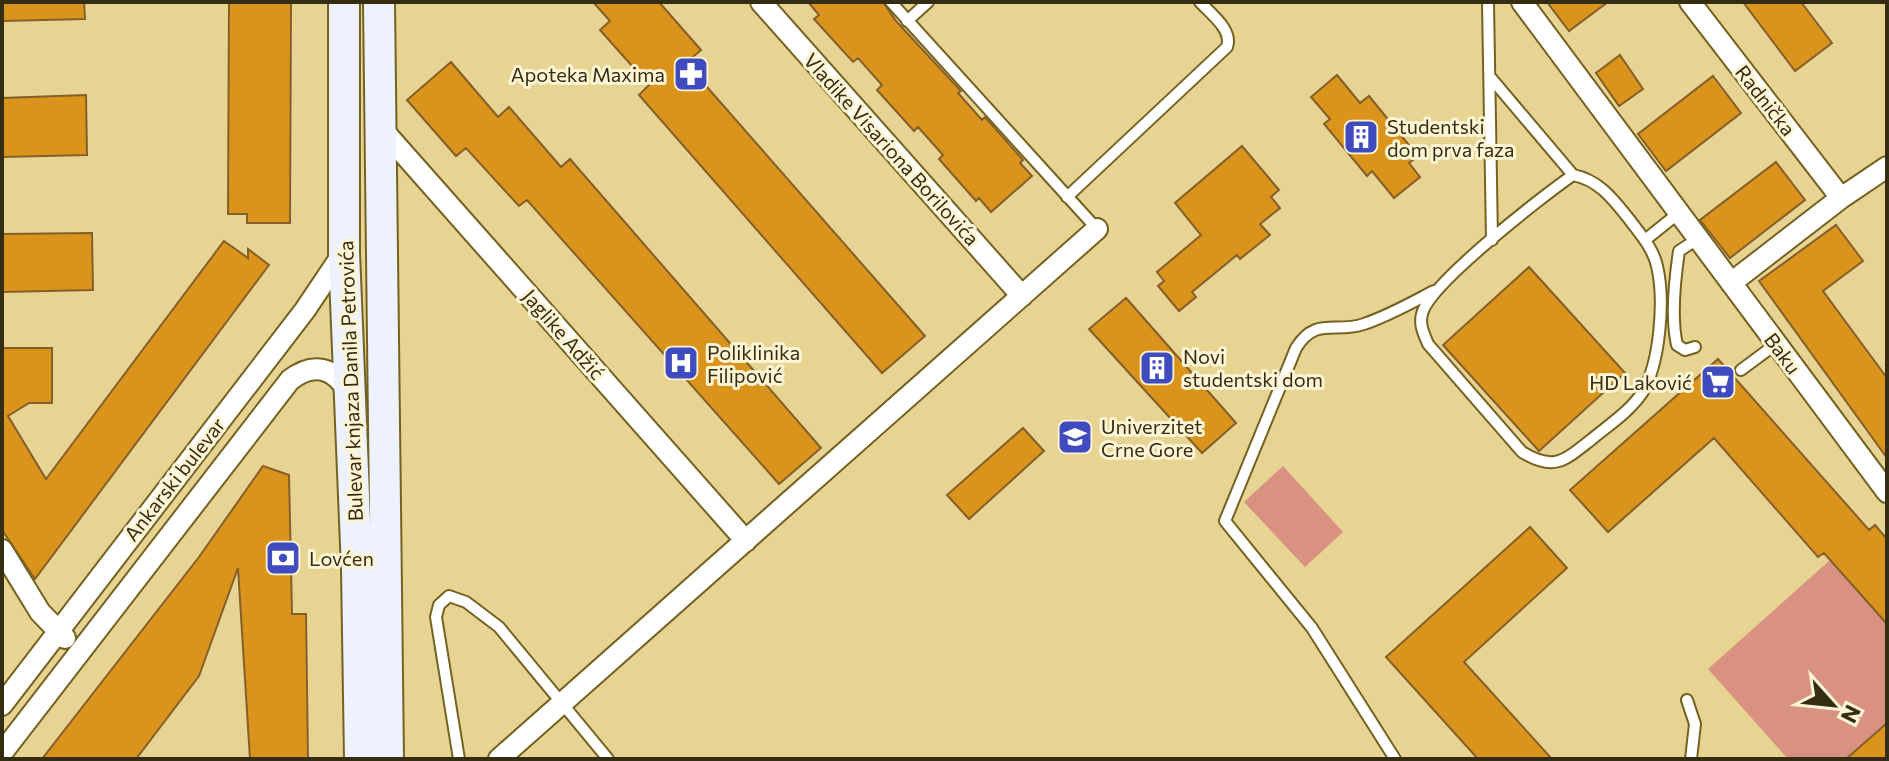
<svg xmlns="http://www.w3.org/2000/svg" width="1889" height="761" font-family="Commissioner,sans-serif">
  <rect width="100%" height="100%" fill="#e7d392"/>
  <path fill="#d99281" d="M1283,466L1343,532L1305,567L1244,502Z
    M1830,560L1887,624V722L1845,759H1788L1708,669Z"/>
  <path fill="#db941b" stroke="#855f29" stroke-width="2" d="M2,2H84L85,19L2,21Z
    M229,2H291L290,223H247V214H228Z
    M593,2H659L701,50L686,63L925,336L882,373L639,95L649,85L600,30L610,21Z
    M808,2H883L896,21L961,91L958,93L982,120L985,117L1023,160L1020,163L1032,176L991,212L979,198L976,201L939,159L943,155L918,127L914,131L877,90L882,85L858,58L853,62L814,19L819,15Z
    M1547,2H1608L1569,31Z
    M1743,2H1801L1832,43L1795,71Z
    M1620,55L1643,89L1619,106L1596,73Z
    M451,62L498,117L509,107L561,167L570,159L821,448L779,484L527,200L519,206L466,148L456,156L407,100Z
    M1337,75L1360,103L1369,96L1418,156L1409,163L1420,177L1394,198L1372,171L1367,176L1324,124L1330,119L1311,97Z
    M1713,76L1741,113L1666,171L1638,134Z
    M86,95L87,155L2,157V98Z
    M1242,146L1279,190L1271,197L1280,208L1260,224L1270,235L1240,259L1237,255L1192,292L1196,297L1179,311L1158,286L1164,281L1157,272L1201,235L1175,203Z
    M1776,162L1805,200L1730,258L1700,220Z
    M1836,225L1863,261L1823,291L1887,378V458L1759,281Z
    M92,233L93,290L2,292V234Z
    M224,241L248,258V249L269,265L35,579L2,530V348H52V403H29L8,416L46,479Z
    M1529,267L1625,373L1539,451L1443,345Z
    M1126,298L1236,423L1202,453L1089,329Z
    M1718,359L1869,530L1875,525L1887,539V624L1824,553L1818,557L1714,438L1608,532L1570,490Z
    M1023,428L1044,451L969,519L947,495Z
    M263,466L289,475L292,614H306L308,759H250L238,568L199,676L136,759H42L199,557Z
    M1530,527L1567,568L1464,662L1552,759H1478L1386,657Z
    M1887,723V759H1846Z"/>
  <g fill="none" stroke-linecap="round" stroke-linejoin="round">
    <defs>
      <path id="service" d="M891,2L1097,229
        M1488,2L1492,240
        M907,21L928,2
        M1491,78L1573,175
        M1573,175C1599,180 1613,199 1629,219C1640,234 1653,248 1657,266C1665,300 1660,364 1642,393C1629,412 1609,425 1592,439C1565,460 1555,472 1522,452L1428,344C1424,334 1419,325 1422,314C1428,285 1544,195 1573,175Z
        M1067,197L1227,47C1233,30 1211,14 1200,2
        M1645,240L1680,212
        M1695,347L1685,350L1677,345C1671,319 1675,278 1679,251L1699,238
        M1741,370L1776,344
        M1687,700L1695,724L1691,759
        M459,759L436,617L439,605L449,596L466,602L499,627L608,759
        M1395,759L1312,628L1225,521L1296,348C1316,316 1335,334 1364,324C1388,316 1411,303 1434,291"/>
      <path id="minor" d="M761,2L1022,296
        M1522,2L1887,492
        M1690,2L1841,198
        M381,128L746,541
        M1731,283L1841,198L1887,167
        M2,550L40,612L65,638
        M2,705L305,310L344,252
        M2,753L290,380C313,362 333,367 348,391
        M499,759L1097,229"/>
      <path id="secondary" d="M344,2V252L357,569L360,759
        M379,2L388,759"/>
    </defs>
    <use href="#service" stroke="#746221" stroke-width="14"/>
    <use href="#minor" stroke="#746221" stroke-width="24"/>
    <use href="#secondary" stroke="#746221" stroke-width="34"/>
    <use href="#service" stroke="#fff" stroke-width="10"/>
    <use href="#minor" stroke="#fff" stroke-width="20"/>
    <use href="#secondary" stroke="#eef2ff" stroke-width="30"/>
  </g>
  <defs>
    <symbol id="pharmacy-square" viewBox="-11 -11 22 22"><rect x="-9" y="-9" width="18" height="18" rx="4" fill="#404bbf" stroke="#fef5d4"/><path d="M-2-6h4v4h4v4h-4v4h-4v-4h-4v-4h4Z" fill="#fff"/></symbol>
    <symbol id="building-square" viewBox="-11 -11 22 22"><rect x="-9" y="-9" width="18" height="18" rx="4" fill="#404bbf" stroke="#fef5d4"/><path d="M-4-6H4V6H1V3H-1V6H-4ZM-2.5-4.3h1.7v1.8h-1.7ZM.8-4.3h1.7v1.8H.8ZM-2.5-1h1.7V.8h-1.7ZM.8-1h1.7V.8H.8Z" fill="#fff"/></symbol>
    <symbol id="hospital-square" viewBox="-11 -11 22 22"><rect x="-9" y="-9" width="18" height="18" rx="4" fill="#404bbf" stroke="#fef5d4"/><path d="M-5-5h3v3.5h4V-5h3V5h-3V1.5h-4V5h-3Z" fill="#fff"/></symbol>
    <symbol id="supermarket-square" viewBox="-11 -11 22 22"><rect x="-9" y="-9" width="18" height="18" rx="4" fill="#404bbf" stroke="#fef5d4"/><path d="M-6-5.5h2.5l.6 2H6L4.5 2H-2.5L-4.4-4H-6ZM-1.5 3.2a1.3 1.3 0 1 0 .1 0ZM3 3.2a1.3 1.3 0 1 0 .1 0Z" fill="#fff"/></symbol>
    <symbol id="university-square" viewBox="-11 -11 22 22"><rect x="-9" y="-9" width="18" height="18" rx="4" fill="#404bbf" stroke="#fef5d4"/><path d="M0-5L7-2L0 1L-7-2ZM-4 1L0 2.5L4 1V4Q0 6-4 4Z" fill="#fff"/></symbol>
    <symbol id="bank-square" viewBox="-11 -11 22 22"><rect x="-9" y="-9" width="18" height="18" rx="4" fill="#404bbf" stroke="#fef5d4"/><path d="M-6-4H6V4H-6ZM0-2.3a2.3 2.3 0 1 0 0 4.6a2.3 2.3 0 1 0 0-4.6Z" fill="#fff"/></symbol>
  </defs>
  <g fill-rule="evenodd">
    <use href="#pharmacy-square" x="671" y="54" width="40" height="40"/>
    <use href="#building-square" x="1341" y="117" width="40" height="40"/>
    <use href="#hospital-square" x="661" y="343" width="40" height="40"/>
    <use href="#building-square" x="1137" y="348" width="40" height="40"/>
    <use href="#supermarket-square" x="1698" y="362" width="40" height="40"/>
    <use href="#university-square" x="1055" y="417" width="40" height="40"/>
    <use href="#bank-square" x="263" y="538" width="40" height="40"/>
  </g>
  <g text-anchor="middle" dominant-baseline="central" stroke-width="6" stroke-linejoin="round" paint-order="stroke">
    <g font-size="20" fill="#352d12" stroke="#fef5d4" text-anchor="start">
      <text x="665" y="74" text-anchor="end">Apoteka Maxima</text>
      <text x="1387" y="126">Studentski<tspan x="1387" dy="23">dom prva faza</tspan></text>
      <text x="707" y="352">Poliklinika<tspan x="707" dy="23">Filipović</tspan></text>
      <text x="1183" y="356">Novi<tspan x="1183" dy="23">studentski dom</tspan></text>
      <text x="1692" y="382" text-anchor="end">HD Laković</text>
      <text x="1101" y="426">Univerzitet<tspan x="1101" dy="23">Crne Gore</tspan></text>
      <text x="309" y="558">Lovćen</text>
    </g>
    <g font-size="20" fill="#352d12" stroke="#fef5d4">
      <text transform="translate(1766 100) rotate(52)">Radnička</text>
      <text transform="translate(892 149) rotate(48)">Vladike Visariona Borilovića</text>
      <text transform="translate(564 334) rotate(49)">Jaglike Adžić</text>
      <text transform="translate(1783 353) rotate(53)">Baku</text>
      <text transform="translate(350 381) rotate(-92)">Bulevar knjaza Danila Petrovića</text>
      <text transform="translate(174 479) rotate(-52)">Ankarski bulevar</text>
    </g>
  </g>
  <rect width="1889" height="761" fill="none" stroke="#352d12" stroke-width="8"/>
  <g transform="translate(1833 705) rotate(117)" stroke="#fef5d4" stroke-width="6" paint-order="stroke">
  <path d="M0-6L14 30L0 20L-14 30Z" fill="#352d12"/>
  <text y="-12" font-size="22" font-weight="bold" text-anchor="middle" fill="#352d12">N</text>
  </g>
</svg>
